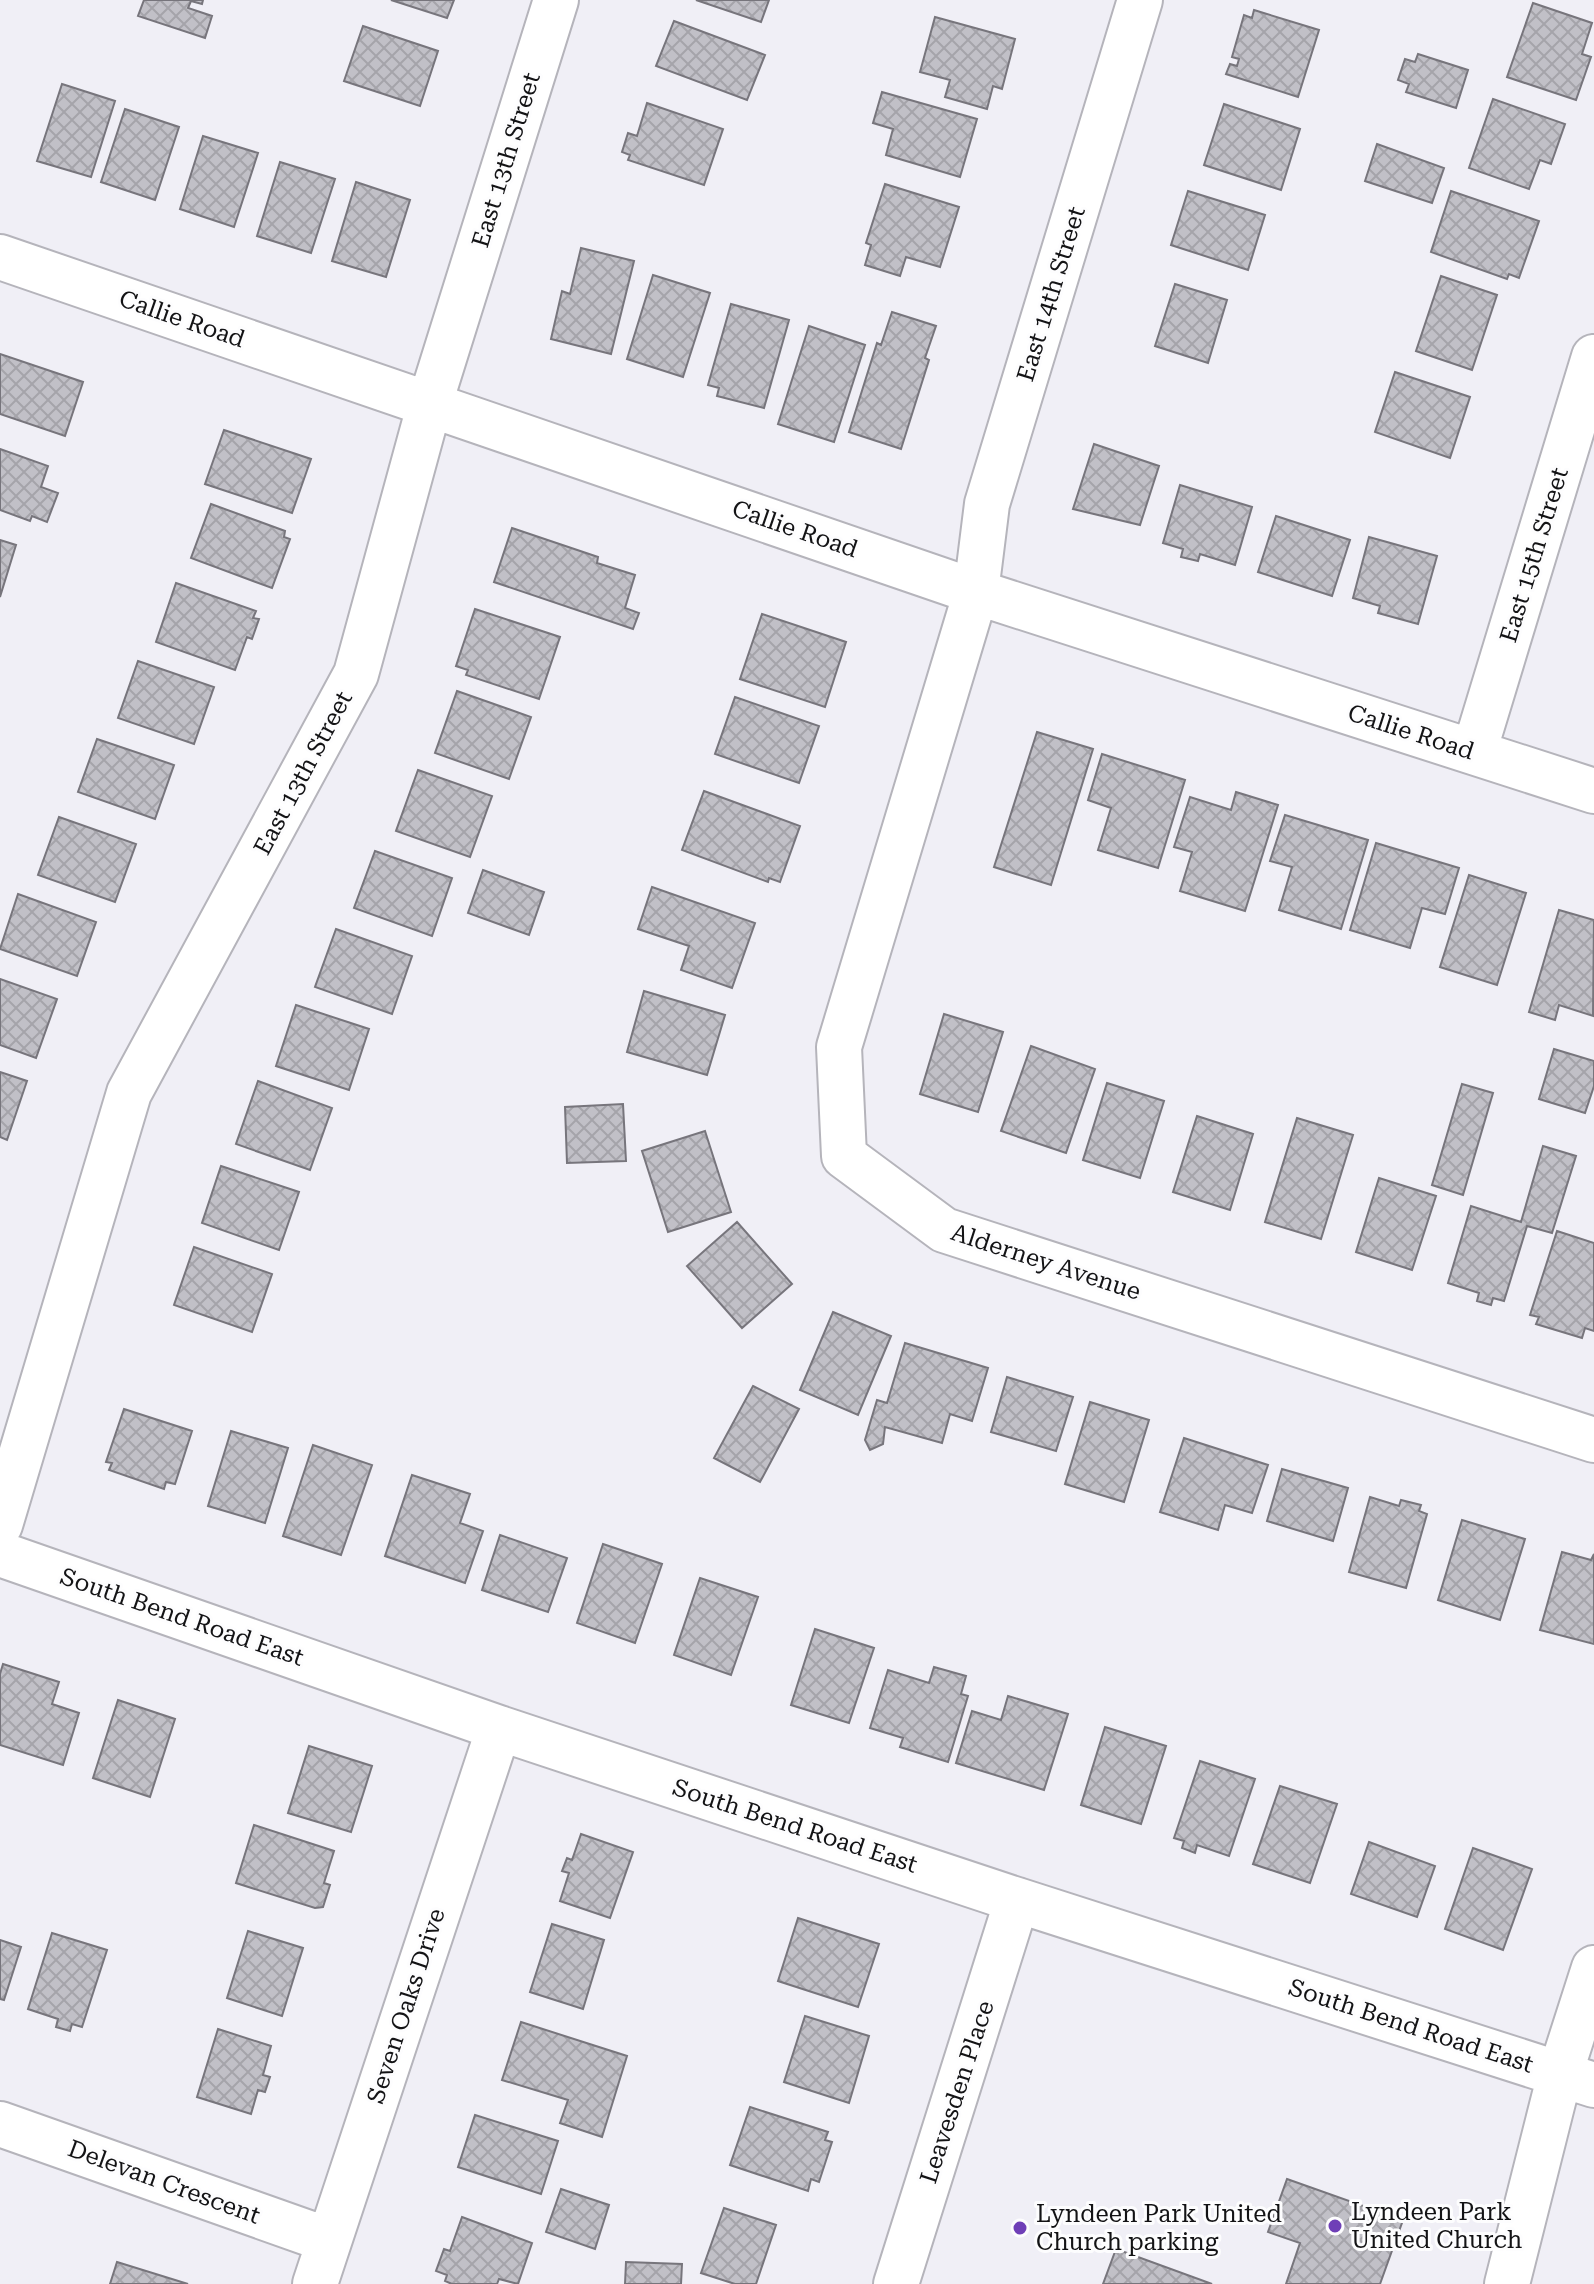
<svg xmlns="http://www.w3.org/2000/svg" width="1594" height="2284" font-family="'Roboto Serif',serif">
  <defs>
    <pattern id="building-cross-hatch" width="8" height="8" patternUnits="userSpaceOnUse" patternTransform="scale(2)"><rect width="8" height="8" fill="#c1c0c7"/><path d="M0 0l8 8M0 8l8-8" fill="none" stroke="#a5a4aa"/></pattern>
  </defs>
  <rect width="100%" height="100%" fill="#f0eff6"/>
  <path fill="url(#building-cross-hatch)" stroke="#77757c" stroke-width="2" d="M144,0H203L202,4L191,1L188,8L212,16L205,38L138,16Z
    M391,0H454L447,18Z
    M696,0H769L761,22Z
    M1533,3L1592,23L1582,54L1591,57L1576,100L1507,77Z
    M1254,10L1319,30L1298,97L1226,74L1230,64L1237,66L1239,59L1232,57L1244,15L1252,18Z
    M935,17L1015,39L1002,89L993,86L987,109L945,97L950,80L920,72Z
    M674,21L765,55L747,100L656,66Z
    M363,26L438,51L420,106L344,81Z
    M1418,54L1468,70L1456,108L1406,92L1409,84L1398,80L1405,59L1415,62Z
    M62,84L115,101L91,177L37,161Z
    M882,92L977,119L960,177L886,155L893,129L873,123Z
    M1493,99L1565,124L1551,164L1540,160L1529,189L1469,168Z
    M647,103L723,129L704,185L628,160L630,155L622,152L628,133L637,136Z
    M1224,104L1300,129L1281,190L1204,165Z
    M125,109L179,127L155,200L101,182Z
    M203,136L258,153L234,227L180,209Z
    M1377,144L1444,168L1432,203L1365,181Z
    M280,162L335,179L311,253L257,236Z
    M356,182L410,200L386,277L332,261Z
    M885,184L959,207L940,267L906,257L900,276L865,265L871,245L866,243Z
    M1188,191L1265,215L1248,270L1171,245Z
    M1451,191L1539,221L1519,278L1509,274L1507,279L1431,252Z
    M581,248L634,261L611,354L551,339L562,291L570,294Z
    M653,275L710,293L683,377L627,359Z
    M1441,276L1497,295L1472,370L1416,351Z
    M1175,284L1227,300L1208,363L1155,346Z
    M731,304L789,320L764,408L717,396L719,388L708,385Z
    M892,312L936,326L925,358L929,360L901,449L849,432L877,343L881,345Z
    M809,326L865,345L834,442L778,424Z
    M0,354L83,382L65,436L0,414Z
    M1395,372L1470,397L1450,458L1375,432Z
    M224,430L311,459L292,513L205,484Z
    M1094,444L1159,466L1140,525L1073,509Z
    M0,449L48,466L41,487L58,493L47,522L32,516L30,521L0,510Z
    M1180,485L1252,507L1235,565L1200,554L1198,561L1181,557L1183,549L1163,543Z
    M211,504L285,531L284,537L290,539L272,588L191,558Z
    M1276,516L1350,540L1332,596L1258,572Z
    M512,528L598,557L597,563L635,575L625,608L639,613L633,629L494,582Z
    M1369,537L1437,556L1418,624L1378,613L1380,606L1353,598Z
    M0,540L16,545L0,597Z
    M176,583L256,611L253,618L259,619L252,639L247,637L235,670L156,642Z
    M475,609L560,637L539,699L466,675L468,670L456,666Z
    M762,614L846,642L825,707L740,679Z
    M138,661L214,687L194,744L118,718Z
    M457,691L531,717L509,779L435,753Z
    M735,697L819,726L799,783L715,754Z
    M1037,732L1093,749L1051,885L994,867Z
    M97,739L174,765L155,819L78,792Z
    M1102,754L1185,780L1158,868L1098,850L1111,808L1088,800Z
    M418,770L492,796L470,857L396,831Z
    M704,791L800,826L780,882L769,878L768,882L682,850Z
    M1236,792L1278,805L1245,911L1180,891L1192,852L1174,847L1190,797L1231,810Z
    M1285,815L1368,840L1341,929L1279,910L1292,867L1270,861Z
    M59,817L136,844L115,902L38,875Z
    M1376,843L1459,868L1445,914L1422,908L1410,948L1350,930Z
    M375,851L452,878L432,936L354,908Z
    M483,870L544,892L529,935L468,913Z
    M1469,875L1526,893L1497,985L1440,967Z
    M652,887L755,923L732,988L681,970L689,946L638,929Z
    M18,894L96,922L77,976L0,949Z
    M1559,910L1594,920L1593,1016L1559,1005L1555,1020L1529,1012Z
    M336,929L412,956L392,1014L315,987Z
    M0,979L57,999L36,1058L0,1045Z
    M644,991L725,1015L707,1075L627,1052Z
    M296,1005L369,1029L349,1090L276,1066Z
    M944,1014L1003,1032L978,1112L920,1094Z
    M1031,1046L1095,1069L1066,1153L1001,1131Z
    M1554,1049L1594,1061V1086L1585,1113L1539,1099Z
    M0,1072L27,1081L7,1140L0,1137Z
    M258,1081L332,1108L310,1170L236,1144Z
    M1107,1083L1164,1101L1140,1178L1083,1160Z
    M1462,1084L1493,1093L1463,1195L1432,1185Z
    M623,1104L626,1161L567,1163L565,1107Z
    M1197,1116L1253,1134L1230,1210L1173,1192Z
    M1297,1118L1353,1135L1321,1239L1265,1222Z
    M705,1131L731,1212L668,1232L642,1151Z
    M1543,1146L1576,1156L1552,1233L1527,1226L1504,1301L1493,1298L1491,1305L1477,1301L1479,1293L1448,1283L1471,1206L1521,1222Z
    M221,1166L299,1192L279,1250L202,1223Z
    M1379,1178L1436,1196L1412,1270L1356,1252Z
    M737,1222L792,1284L742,1328L687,1266Z
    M1557,1231L1594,1243V1331L1585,1328L1582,1338L1536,1324L1539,1317L1530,1315Z
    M194,1247L272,1274L252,1332L174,1305Z
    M833,1312L891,1336L858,1415L800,1390Z
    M905,1343L988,1368L972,1421L950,1414L942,1443L885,1427L883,1444L870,1450L865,1440L877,1400L887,1403Z
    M1007,1377L1073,1397L1056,1451L991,1432Z
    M753,1386L799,1409L760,1482L714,1458Z
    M1090,1402L1149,1420L1124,1502L1065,1484Z
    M124,1409L192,1431L175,1484L166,1482L164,1489L109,1470L112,1463L106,1462Z
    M231,1431L288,1448L265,1523L208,1506Z
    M1184,1438L1268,1465L1252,1513L1225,1505L1218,1530L1160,1512Z
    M313,1445L372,1465L341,1555L283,1536Z
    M1282,1469L1348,1488L1333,1541L1267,1521Z
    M412,1475L470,1494L460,1523L483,1531L465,1583L385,1556Z
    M1370,1497L1399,1506L1401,1500L1421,1505L1419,1511L1427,1514L1406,1588L1349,1572Z
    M1462,1520L1525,1539L1500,1620L1438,1600Z
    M500,1535L567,1558L548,1612L482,1590Z
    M603,1544L662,1564L635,1643L577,1623Z
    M1562,1552L1591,1560L1594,1554V1644L1540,1630Z
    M700,1578L758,1597L731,1675L674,1655Z
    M815,1629L874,1648L849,1723L791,1705Z
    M3,1664L59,1682L52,1704L79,1713L63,1765L0,1745V1674Z
    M934,1667L966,1676L961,1694L968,1696L948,1762L900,1747L903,1738L870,1728L888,1670L929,1683Z
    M1008,1696L1068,1714L1044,1790L956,1763L972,1711L1001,1720Z
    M118,1700L175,1719L150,1797L93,1778Z
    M1105,1727L1166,1746L1141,1824L1081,1805Z
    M309,1746L372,1766L351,1832L288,1813Z
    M1200,1761L1255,1779L1229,1856L1197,1845L1195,1853L1182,1848L1184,1841L1174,1838Z
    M1280,1786L1337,1804L1310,1883L1253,1864Z
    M254,1825L334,1851L324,1883L330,1885L323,1907L315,1908L236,1883Z
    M581,1834L633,1852L610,1918L560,1901L569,1873L562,1871L567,1858L572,1860Z
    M1369,1842L1435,1866L1417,1917L1351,1894Z
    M1473,1848L1532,1869L1503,1950L1445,1929Z
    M798,1918L879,1944L858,2007L778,1981Z
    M552,1924L604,1940L583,2009L530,1992Z
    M248,1931L303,1948L282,2016L227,1998Z
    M52,1933L107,1950L82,2027L72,2024L70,2031L56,2027L58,2019L28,2009Z
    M0,1940L21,1947L4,2000L0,1999Z
    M805,2016L869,2036L849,2103L784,2082Z
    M521,2022L627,2056L602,2137L560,2123L568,2100L502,2080Z
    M218,2029L271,2046L263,2075L270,2077L265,2092L258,2090L251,2114L197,2097Z
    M750,2107L828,2132L825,2140L832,2142L819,2182L811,2179L808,2191L730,2165Z
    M475,2115L558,2141L541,2194L458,2167Z
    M1287,2179L1403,2220L1380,2284H1286L1300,2243L1268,2232Z
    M561,2189L609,2205L595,2249L546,2232Z
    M724,2208L776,2225L756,2284H735L701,2273Z
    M462,2217L532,2243L518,2284L499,2279L497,2284H452L445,2281L447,2275L436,2271L444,2249L450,2251Z
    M1116,2249L1212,2284H1103Z
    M117,2262L188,2284H110Z
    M626,2262L682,2264L681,2284H625Z"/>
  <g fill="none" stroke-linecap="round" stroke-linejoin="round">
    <defs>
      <path id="minor" d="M1140,0L987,504L976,592L839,1047L844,1156L944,1230L1594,1440
        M0,257L976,592L1594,791
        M1474,752L1594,357
        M0,1525L129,1093L356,674L430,403L556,0
        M0,1554L499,1728L1017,1900L1594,2085
        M0,2124L328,2240
        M315,2284L499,1728
        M896,2284L1017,1900
        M1507,2284L1560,2074L1594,1968"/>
    </defs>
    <use href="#minor" stroke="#b5b4bb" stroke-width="48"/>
    <use href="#minor" stroke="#fff" stroke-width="44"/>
  </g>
  <g fill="#6f3fb7" stroke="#fdfdfe" stroke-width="3">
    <circle cx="1335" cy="2226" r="8"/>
    <circle cx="1020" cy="2228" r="8"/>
  </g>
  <g text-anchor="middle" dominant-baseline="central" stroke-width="6" stroke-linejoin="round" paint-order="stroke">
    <g font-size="24" fill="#131315" stroke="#fdfdfe">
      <text transform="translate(506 160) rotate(-73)">East 13th Street</text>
      <text transform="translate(1051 294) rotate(-73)">East 14th Street</text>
      <text transform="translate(182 319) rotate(19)">Callie Road</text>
      <text transform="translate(795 529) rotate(19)">Callie Road</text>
      <text transform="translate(1534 555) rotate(-73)">East 15th Street</text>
      <text transform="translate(1411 732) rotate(18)">Callie Road</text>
      <text transform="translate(303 773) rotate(-62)">East 13th Street</text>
      <text transform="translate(1046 1262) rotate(18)">Alderney Avenue</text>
      <text transform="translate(182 1617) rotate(19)">South Bend Road East</text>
      <text transform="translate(795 1826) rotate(18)">South Bend Road East</text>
      <text transform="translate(406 2006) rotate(-72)">Seven Oaks Drive</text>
      <text transform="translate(1411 2026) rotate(18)">South Bend Road East</text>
      <text transform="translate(957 2092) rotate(-72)">Leavesden Place</text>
      <text transform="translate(164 2182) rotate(20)">Delevan Crescent</text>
    </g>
    <g font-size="24" fill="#131315" stroke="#fdfdfe" text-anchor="start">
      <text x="1351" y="2212">Lyndeen Park<tspan x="1351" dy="28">United Church</tspan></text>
      <text x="1036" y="2214">Lyndeen Park United<tspan x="1036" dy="28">Church parking</tspan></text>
    </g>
  </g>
</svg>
